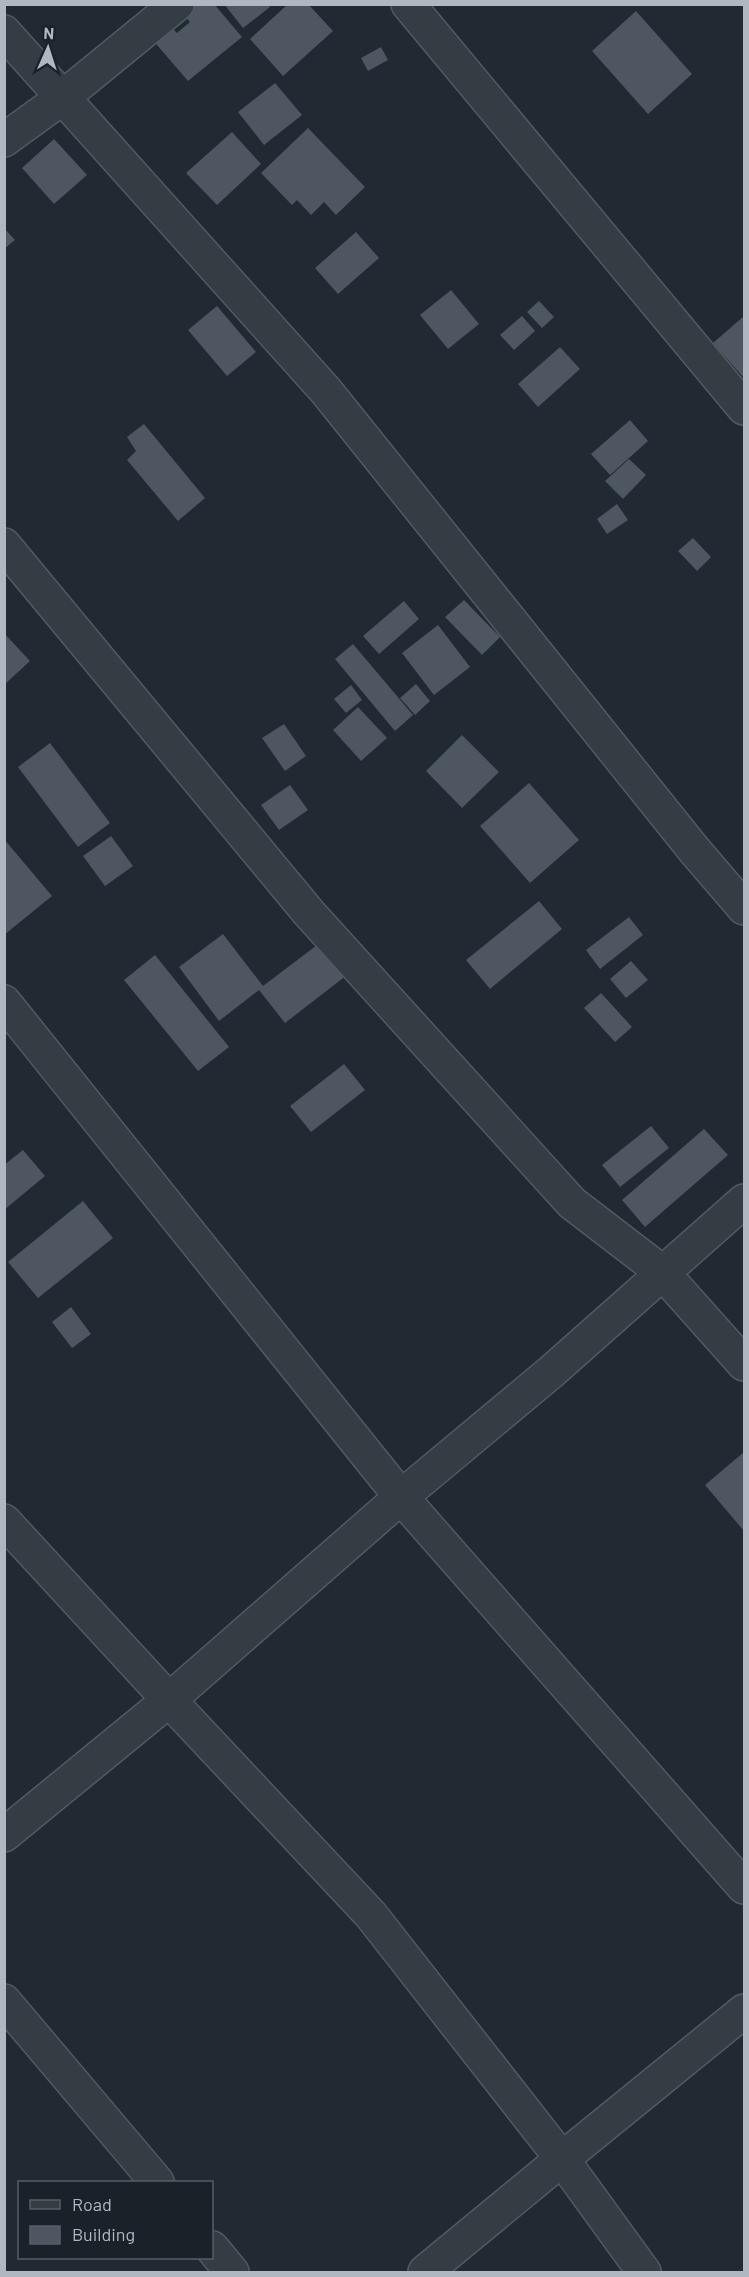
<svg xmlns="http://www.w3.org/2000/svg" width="749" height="2277" font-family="Barlow,sans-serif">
  <rect width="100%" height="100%" fill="#212a33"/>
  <path fill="#4d5661" d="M187,4H214L242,37L188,81L151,38L168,24L177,33L190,22L180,10Z
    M224,4H268L270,7L243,28Z
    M288,4H308L333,31L283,76L250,39Z
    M636,11L692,74L648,114L592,51Z
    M381,47L388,60L368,71L361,58Z
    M275,83L302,115L264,145L238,112Z
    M308,128L365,187L336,215L324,202L311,215L297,200L292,205L261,173Z
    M232,132L261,164L217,205L186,173Z
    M54,139L87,175L54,204L22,168Z
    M4,228L15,240L4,249Z
    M356,232L379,258L338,294L315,268Z
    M451,290L479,324L448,349L420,315Z
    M539,301L554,317L542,328L527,312Z
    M217,306L256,352L227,376L188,330Z
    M522,316L535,331L514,350L500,335Z
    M744,316V378L713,343Z
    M560,347L580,369L538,407L518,384Z
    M630,420L648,441L610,475L591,454Z
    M144,424L205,498L178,521L127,460L136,451L127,437Z
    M629,459L646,475L623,499L605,481Z
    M617,504L628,520L607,534L597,519Z
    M693,538L711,557L697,571L678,551Z
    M464,600L500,637L482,655L445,617Z
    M404,601L419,619L379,654L363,636Z
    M438,625L470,667L434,695L402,653Z
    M4,633L30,661L4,685Z
    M353,644L413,715L395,731L335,659Z
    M416,684L430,701L415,715L400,698Z
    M351,685L362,700L346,713L334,699Z
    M358,707L387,738L361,761L333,730Z
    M284,724L306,756L285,771L262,738Z
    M462,735L499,772L462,808L426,771Z
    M50,743L110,823L78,847L18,767Z
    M529,783L579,840L530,883L480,826Z
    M290,785L308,810L279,830L261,805Z
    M111,836L133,866L105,886L83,856Z
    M4,839L52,896L4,935Z
    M539,901L562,929L490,989L466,960Z
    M629,917L643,935L600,969L586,950Z
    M223,934L263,986L325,939L351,972L285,1023L259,990L219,1021L179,967Z
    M155,955L229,1047L198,1071L124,980Z
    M631,961L648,980L626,998L610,979Z
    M601,993L632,1027L615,1042L584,1008Z
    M344,1064L365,1090L311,1132L290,1106Z
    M651,1126L669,1148L620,1187L602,1165Z
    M704,1129L728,1155L645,1227L622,1200Z
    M23,1150L45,1176L4,1210V1165Z
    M83,1201L113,1238L38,1298L8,1262Z
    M71,1307L91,1334L72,1348L52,1322Z
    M744,1452V1531L705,1485Z"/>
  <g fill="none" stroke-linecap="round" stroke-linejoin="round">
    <defs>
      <path id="street" d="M408,4L744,408
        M4,32L326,391L695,851L744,908
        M4,140L62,98L177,4
        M4,545L309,913L572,1203L662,1272L744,1364
        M4,1002L401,1497L744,1887
        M4,1521L169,1700L371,1915L562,2159L644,2272
        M4,1835L169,1700L401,1497L551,1372L744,1201
        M4,2001L157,2182
        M212,2248L232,2272
        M425,2272L562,2159L744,2011"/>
    </defs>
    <use href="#street" stroke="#525a61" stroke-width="36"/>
    <use href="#street" stroke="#343c44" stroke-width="33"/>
  </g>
  <rect width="749" height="2277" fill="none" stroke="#afb7c0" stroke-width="12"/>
  <rect x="18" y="2181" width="195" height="78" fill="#1a2128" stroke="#565d65" stroke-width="1.5"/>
  <rect x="30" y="2200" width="30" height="9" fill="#343c44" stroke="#565d65" stroke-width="1.5"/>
  <text x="72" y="2211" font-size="18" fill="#afb7c0">Road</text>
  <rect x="30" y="2226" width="30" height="18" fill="#4d5661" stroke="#565d65" stroke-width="1.5"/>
  <text x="72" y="2241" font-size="18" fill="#afb7c0">Building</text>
  <g transform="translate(48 48) rotate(3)" stroke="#1a2128" stroke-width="4.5" paint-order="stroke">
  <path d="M0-4.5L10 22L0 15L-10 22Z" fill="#afb7c0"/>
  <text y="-9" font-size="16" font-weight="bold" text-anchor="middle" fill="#afb7c0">N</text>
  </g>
</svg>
